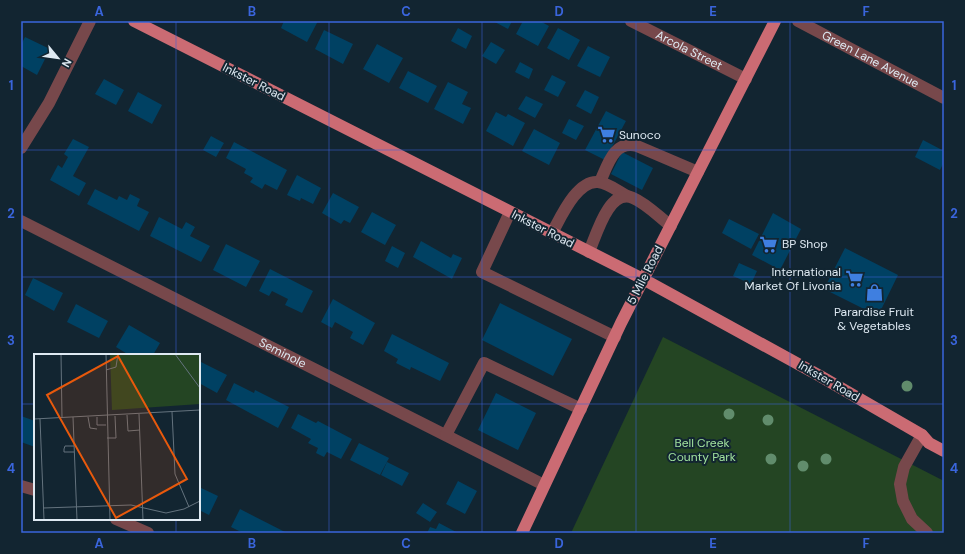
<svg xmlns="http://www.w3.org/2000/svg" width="965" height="554" font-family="'DM Sans',sans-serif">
  <rect width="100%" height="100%" fill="#122531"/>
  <path fill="#244523" d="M663,337L944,481V533H571Z"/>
  <path fill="#004163" d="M284,21H318L307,42L281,28Z
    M493,21H512L508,29Z
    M523,21H540L549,26L538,46L516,34Z
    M458,28L472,36L466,49L451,41Z
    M558,28L580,40L569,60L547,48Z
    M324,30L353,44L343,64L315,49Z
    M25,37L50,49L37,75L21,66V45Z
    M491,42L505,50L496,64L482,56Z
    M377,44L403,58L389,83L363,69Z
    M588,46L610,57L600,77L577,66Z
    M520,62L533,69L529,79L515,72Z
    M408,71L437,86L428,103L399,88Z
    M552,75L566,82L558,97L544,90Z
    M104,79L124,90L116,105L95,94Z
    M448,82L468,92L462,104L471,108L463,124L434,109Z
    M585,90L599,97L591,114L576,106Z
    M138,92L162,105L152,124L128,111Z
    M526,96L543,104L535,118L518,109Z
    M606,111L626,121L605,160L585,150Z
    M496,112L506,117L508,114L525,123L513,146L486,131Z
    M569,119L584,126L576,140L562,133Z
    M534,129L560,143L549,165L522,151Z
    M211,136L224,143L216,157L203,150Z
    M73,139L89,147L73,176L86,183L79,196L50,180L58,165L62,168L68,157L64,154Z
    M923,140L944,151V162L940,170L915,157Z
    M234,142L287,170L277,190L265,184L262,189L250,182L253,178L244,173L246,169L226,158Z
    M622,152L653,168L642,190L611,174Z
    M297,175L321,188L313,204L301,198L300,201L287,195Z
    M95,189L117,200L119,196L127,200L130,194L140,199L137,206L149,212L139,231L87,204Z
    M333,193L359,207L350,223L344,220L341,224L322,213Z
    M372,212L396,225L385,245L361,232Z
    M773,213L801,229L780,270L752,255Z
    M159,217L182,229L186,222L195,227L190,236L210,246L201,262L150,236Z
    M729,219L759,234L751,249L722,233Z
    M421,241L451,258L453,254L462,258L452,279L413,257Z
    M226,244L260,261L246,287L213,270Z
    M392,246L405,253L398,268L385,261Z
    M845,248L898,275L878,316L824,289Z
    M739,263L757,271L751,284L733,276Z
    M270,269L313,291L302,313L285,305L288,299L272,291L269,296L259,291Z
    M33,278L63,293L54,311L25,295Z
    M333,299L375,323L363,345L350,338L353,332L335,322L332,328L321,322Z
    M500,303L572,339L553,376L482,340Z
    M76,304L108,321L99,338L67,322Z
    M129,325L160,343L153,355H129L116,347Z
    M392,334L449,363L440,381L411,367L410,370L396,363L398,359L384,351Z
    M199,361L227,375L217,393L199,383Z
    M234,383L254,393L255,390L289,407L278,428L226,400Z
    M496,393L536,413L518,450L478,430Z
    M298,414L316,423L318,421L352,439L341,459L327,452L324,457L316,453L318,448L308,443L311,439L291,428Z
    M21,416L35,421V447L21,442Z
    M359,443L389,458L380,475L350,460Z
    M387,462L409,473L402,486L381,475Z
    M458,481L477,491L465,514L446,504Z
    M199,487L218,496L209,515L199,510Z
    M423,503L437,512L430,522L416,513Z
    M240,509L287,533H243L231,527Z
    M439,523L458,533H427L430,527L436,529Z"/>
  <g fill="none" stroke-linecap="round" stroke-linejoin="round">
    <g stroke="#77484b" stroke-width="12">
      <path id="s1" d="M631,21L746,79"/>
      <path id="s2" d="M798,21L944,98"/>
      <path d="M21,148L49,103L90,21"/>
      <path d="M600,182C608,164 614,140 637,146L698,172"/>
      <path d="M510,212L482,272L615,337"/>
      <path id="s3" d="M21,221L544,485"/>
      <path d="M552,233C561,217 577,180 598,182C608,183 618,191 627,196"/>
      <path d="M589,252C596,236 609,187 633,198C647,204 659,217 671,226"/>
      <path d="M446,435L484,363L581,409"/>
      <path d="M922,435L904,467L900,484L903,501L912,519L927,533"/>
      <path d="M21,486L35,490"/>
      <path d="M116,519L148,533"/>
    </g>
    <path stroke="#cb6b73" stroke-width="12" d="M134,21L643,279L820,376L922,435L929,443L944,451
      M522,533L621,323L775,21"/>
  </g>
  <g fill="#618c6c">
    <circle cx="907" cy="386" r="5.5"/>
    <circle cx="729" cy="414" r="5.5"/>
    <circle cx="768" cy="420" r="5.5"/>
    <circle cx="771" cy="459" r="5.5"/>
    <circle cx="826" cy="459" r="5.5"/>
    <circle cx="803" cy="466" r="5.5"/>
  </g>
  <path fill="none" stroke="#3a65dc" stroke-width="1" stroke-opacity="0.55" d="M176,21V355M329,21V533M482,21V533M636,21V533M790,21V533M21,150H944M21,277H944M21,404H35M199,404H944M176,519V533"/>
  <defs>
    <symbol id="supermarket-bare" viewBox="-9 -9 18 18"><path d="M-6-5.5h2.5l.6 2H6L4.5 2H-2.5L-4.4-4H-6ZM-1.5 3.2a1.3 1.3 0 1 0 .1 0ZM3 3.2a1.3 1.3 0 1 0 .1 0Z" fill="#3f7fe0" stroke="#122531" stroke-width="2.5" paint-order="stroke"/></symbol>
    <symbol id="shop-bare" viewBox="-9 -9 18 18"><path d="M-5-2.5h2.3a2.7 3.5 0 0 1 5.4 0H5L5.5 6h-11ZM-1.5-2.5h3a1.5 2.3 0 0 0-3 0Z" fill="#3f7fe0" stroke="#122531" stroke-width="2.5" paint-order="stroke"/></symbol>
  </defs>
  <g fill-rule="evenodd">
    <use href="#supermarket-bare" x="594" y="122" width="25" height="25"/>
    <use href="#supermarket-bare" x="756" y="232" width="25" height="25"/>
    <use href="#supermarket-bare" x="842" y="266" width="25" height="25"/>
    <use href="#shop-bare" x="862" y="280" width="25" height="25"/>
  </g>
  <g text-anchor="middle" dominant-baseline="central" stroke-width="4" stroke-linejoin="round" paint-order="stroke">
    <g font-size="12" fill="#dee9f2" stroke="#122531">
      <text stroke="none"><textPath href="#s1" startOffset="65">Arcola Street</textPath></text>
      <text stroke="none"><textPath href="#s2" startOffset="82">Green Lane Avenue</textPath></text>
      <text transform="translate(254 82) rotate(27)">Inkster Road</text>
      <text transform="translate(543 229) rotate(27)">Inkster Road</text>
      <text transform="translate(645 275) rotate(-63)">5 Mile Road</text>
      <text stroke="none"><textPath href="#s3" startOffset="293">Seminole</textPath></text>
      <text transform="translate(829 381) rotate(30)">Inkster Road</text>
    </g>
    <g font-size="12" fill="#dee9f2" stroke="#122531" text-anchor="start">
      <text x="619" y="135">Sunoco</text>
      <text x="782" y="244">BP Shop</text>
      <text x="841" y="272" text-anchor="end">International<tspan x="841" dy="14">Market Of Livonia</tspan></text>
      <text x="874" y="312" text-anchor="middle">Parardise Fruit<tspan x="874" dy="14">&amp; Vegetables</tspan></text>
    </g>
    <g font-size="12" fill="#a1e19d" stroke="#122531">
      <text x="702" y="443">Bell Creek<tspan x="702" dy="14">County Park</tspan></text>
    </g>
  </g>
  <g transform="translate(34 354)">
    <rect width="166" height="166" fill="#122531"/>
    <path d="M76,0H166V50L78,56Z" fill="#244523"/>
    <path fill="none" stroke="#64737e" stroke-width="1" d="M27,0L28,64M72,0L76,166M141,0L166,34M72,16L82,13L84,0M138,58L141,120L155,153M105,60L109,166M93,61L94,77L106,76M39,63L43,166M54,63L56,74L63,75M63,63V71H72M0,65L166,56M6,65L10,166M73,84H82L81,62M40,92H31L30,95V98H40M9,154L97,151L132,159L150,155L166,147"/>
    <path fill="#e8590c" fill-opacity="0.15" stroke="#e8590c" stroke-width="2" d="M84,2L153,125L82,164L13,41Z"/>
    <rect width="166" height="166" fill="none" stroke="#dee9f2" stroke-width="2"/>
  </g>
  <rect width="965" height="554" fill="none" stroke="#122531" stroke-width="44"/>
  <g transform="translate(58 58) rotate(119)" stroke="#122531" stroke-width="3" paint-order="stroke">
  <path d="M0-3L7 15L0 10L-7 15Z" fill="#dee9f2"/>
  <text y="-6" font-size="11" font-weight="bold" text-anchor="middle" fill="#dee9f2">N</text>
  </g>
  <rect x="22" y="22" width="921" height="510" fill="none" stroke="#3a65dc" stroke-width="1.5"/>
  <g font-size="13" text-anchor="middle" font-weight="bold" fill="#3a65dc">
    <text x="99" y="16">A</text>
    <text x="252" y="16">B</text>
    <text x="406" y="16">C</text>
    <text x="559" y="16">D</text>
    <text x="713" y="16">E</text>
    <text x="866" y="16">F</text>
    <text x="11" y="90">1</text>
    <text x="954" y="90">1</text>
    <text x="11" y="218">2</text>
    <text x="954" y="218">2</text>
    <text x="11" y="345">3</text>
    <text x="954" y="345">3</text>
    <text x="11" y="473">4</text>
    <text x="954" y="473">4</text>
    <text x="99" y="548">A</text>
    <text x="252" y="548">B</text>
    <text x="406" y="548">C</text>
    <text x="559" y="548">D</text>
    <text x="713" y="548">E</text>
    <text x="866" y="548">F</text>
  </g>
</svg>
